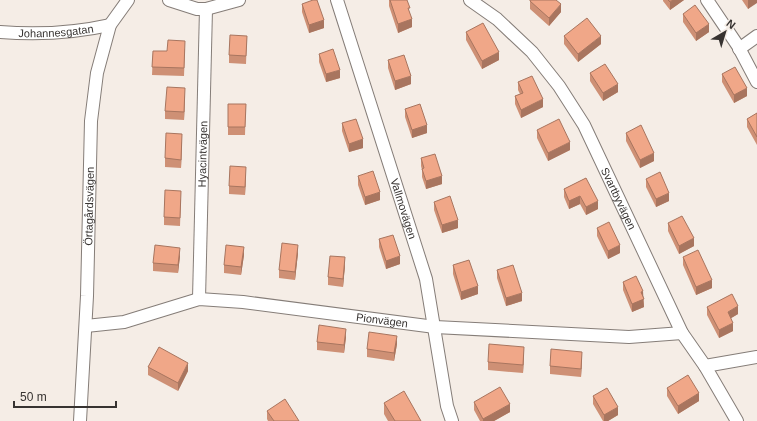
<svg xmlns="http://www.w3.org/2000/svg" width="757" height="421" font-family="Helvetica,sans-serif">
  <rect width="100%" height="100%" fill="#f5ede6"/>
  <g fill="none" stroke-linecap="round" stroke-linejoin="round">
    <defs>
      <g id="minor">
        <path d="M169,0L197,9H206L239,0"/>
        <path id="s1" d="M337,0L426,279L447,406L452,421"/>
        <path id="s2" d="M470,0L497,19L532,52L559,86L584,125L682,333L705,366L737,421"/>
        <path d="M707,0L738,46L757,82"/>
        <path id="s3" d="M0,32C37,35 74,33 110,25"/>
        <path d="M739,49L757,36"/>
        <path id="s4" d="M199,299L206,9"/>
        <path id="s5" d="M86,326L124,322L199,299L243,302L435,327L629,337L682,333"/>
        <path d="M705,366L757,357"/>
        <path id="s6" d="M80,421L87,296L91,121L97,73L110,25L128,0"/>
      </g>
    </defs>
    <use href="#minor" stroke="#857d78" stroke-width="14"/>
    <use href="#minor" stroke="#fff" stroke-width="12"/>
  </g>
  <path fill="#ce9075" d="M389,0H407L412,27L398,33L389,6Z
    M663,0H684L670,10L663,1Z
    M742,0H757L748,9Z
    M530,1L561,12L549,26L530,9Z
    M302,4L324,28L309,33L302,12Z
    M683,14L709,32L696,41L683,22Z
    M466,32L499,60L482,69L466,40Z
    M247,36L246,64L229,63V55Z
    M564,36L601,44L578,62L564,44Z
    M185,49L184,76L152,75L153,51H167Z
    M319,54L340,78L326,82L319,62Z
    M388,60L411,84L395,90L388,68Z
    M590,73L618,92L603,101L590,81Z
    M722,74L747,96L734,103L722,82Z
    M518,82L543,107L521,118L515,104V96L520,94L518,90Z
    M185,96L184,120L165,119V111Z
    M228,104H246L245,135H228Z
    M405,109L427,133L412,138L405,117Z
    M757,113V145L747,127V119Z
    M342,123L363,148L349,152L342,131Z
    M537,130L570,150L548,161L537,138Z
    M626,133L654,161L640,168L626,141Z
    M182,142L181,168L165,167V158Z
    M421,158L442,184L426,189L422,177V170L421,166Z
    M246,175L245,195L229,194V186Z
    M358,176L380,200L365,205L358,185Z
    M586,178L598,209L586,215L580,204L569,209L564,197V189Z
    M646,179L669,201L656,207L646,187Z
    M181,199L180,226L164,225V217Z
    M434,202L458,228L442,233L434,210Z
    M668,223L694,246L679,254L668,231Z
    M597,228L620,253L608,259L597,236Z
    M379,239L400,264L386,269L379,247Z
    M298,253L295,280L279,278V270Z
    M244,255L241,275L224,273V265Z
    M180,256L178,273L153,271V263Z
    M683,257L712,288L696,295L683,265Z
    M345,265L343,287L328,285V277Z
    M453,265L478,294L461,300L453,274Z
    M497,270L522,301L506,306L497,278Z
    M623,282L643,297L644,307L632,312L623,290Z
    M707,307L738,314L731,318L733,331L719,338L707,315Z
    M346,337L344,353L317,350V342Z
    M397,344L394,361L367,357V349Z
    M524,355L523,373L488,370V362Z
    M582,360L581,377L550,374V366Z
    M148,367L188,371L178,391L148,375Z
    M667,388L699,401L678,414L667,396Z
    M593,396L618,415L608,421H603L593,404Z
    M474,402L510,412L494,421H480L474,410Z
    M384,403L421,421H388L384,414Z
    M267,411L299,421H268L267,419Z"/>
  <path fill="#a8755f" d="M673,0H684L670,10V2Z
    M748,0H757V3L748,9Z
    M561,4V12L549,26V18Z
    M412,19V27L398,33V24Z
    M324,20V28L309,33V25Z
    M709,24V32L696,41V33Z
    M601,36V44L578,62V54Z
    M499,52V60L482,69V61Z
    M340,70V78L326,82V74Z
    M411,76V84L395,90V81Z
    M618,84V92L603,101V93Z
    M185,88V96L184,120V112Z
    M747,88V96L734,103V95Z
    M543,99V107L521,118V110Z
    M427,125V133L412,138V130Z
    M182,134V142L181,168V160Z
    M363,139V148L349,152V144Z
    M570,142V150L548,161V153Z
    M654,153V161L640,168V160Z
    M246,167V175L245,195V187Z
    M442,176V184L426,189V181Z
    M380,192V200L365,205V197Z
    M669,193V201L656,207V199Z
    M580,196V204L569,209V201Z
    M598,201V209L586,215V207Z
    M458,220V228L442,233V225Z
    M694,238V246L679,254V246Z
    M298,245V253L295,280V272Z
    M620,245V253L608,259V251Z
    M244,247V255L241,275V267Z
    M180,248V256L178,273V265Z
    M400,256V264L386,269V261Z
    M345,257V265L343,287V279Z
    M712,280V288L696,295V287Z
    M478,286V294L461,300V292Z
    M643,291L644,307L632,312V304L641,292Z
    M522,293V301L506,306V298Z
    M738,306V314L728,320V312Z
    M733,323V331L719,338V330Z
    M346,329V337L344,353V345Z
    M397,336V344L394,361V353Z
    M524,347V355L523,373V365Z
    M582,352V360L581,377V369Z
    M188,363V371L178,391V383Z
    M699,393V401L678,414V406Z
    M510,404V412L494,421H483V419Z
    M618,407V415L608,421H604V415Z"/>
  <path fill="#f0a788" stroke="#a8755f" d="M313,0H317L324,20L309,25L302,4Z
    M390,0H407L410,8H408L412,19L398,24Z
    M530,0H556L561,4L549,18L530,1Z
    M668,0H673L670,2Z
    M695,5L709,24L696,33L683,14Z
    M587,18L601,36L578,54L564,36Z
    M483,23L499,52L482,61L466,32Z
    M230,35L247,36L246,56L229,55Z
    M168,40L185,41L184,68L152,67L153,51H167Z
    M333,49L340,70L326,74L319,54Z
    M404,55L411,76L395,81L388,60Z
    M605,64L618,84L603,93L590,73Z
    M735,67L747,88L734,95L722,74Z
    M532,76L543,99L521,110L515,96L523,93L518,82Z
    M167,87L185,88L184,112L165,111Z
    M228,104H246L245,127H228Z
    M420,104L427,125L412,130L405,109Z
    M757,113V137L747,119Z
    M356,119L363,139L349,144L342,123Z
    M559,119L570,142L548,153L537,130Z
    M641,125L654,153L640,160L626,133Z
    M166,133L182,134L181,160L165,158Z
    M435,154L442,176L426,181L422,169L424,168L421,158Z
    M230,166L246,167L245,187L229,186Z
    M373,171L380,192L365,197L358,176Z
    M660,172L669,193L656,199L646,179Z
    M586,178L598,201L586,207L580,196L569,201L564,189Z
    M165,190L181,191L180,218L164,217Z
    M450,196L458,220L442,225L434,202Z
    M682,216L694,238L679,246L668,223Z
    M609,222L620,245L608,251L597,228Z
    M393,235L400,256L386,261L379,239Z
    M282,243L298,245L295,272L279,270Z
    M155,245L180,248L178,265L153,263Z
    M226,245L244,247L241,267L224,265Z
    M698,250L712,280L696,287L683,257Z
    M330,256L345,257L343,279L328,277Z
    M469,260L478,286L461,292L453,265Z
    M513,265L522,293L506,298L497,270Z
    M636,276L643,291L641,292L644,299L632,304L623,282Z
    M732,294L738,306L728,312L733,323L719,330L707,307Z
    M319,325L346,329L344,345L317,342Z
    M369,332L397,336L394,353L367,349Z
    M489,344L524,347L523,365L488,362Z
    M159,347L188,363L178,383L148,367Z
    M551,349L582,352L581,369L550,366Z
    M688,375L699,393L678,406L667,388Z
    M500,387L510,404L483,419L474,402Z
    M607,388L618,407L604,415L593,396Z
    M404,391L421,421H395L384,403Z
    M285,399L299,421H274L267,411Z"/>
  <g text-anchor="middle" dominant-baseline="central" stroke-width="4" stroke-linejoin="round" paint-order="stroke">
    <g font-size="11" fill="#373331" stroke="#f5ede6">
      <text stroke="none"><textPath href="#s3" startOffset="56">Johannesgatan</textPath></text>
      <text stroke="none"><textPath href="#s4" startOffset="145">Hyacintvägen</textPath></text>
      <text stroke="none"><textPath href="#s2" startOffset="252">Svartbyvägen</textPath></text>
      <text stroke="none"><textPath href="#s6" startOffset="215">Örtagårdsvägen</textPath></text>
      <text stroke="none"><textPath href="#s1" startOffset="219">Vallmovägen</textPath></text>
      <text stroke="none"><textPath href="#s5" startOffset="301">Pionvägen</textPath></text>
    </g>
  </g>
  <g transform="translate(725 32) rotate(38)" stroke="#f5ede6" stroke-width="3" paint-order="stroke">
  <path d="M0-3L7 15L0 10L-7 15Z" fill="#373331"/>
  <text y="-6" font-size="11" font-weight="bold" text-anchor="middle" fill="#373331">N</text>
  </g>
  <path d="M14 401v6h102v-6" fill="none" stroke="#373331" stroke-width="2"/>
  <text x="20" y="401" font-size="12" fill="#373331" stroke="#f5ede6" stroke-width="3" paint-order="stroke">50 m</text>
</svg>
